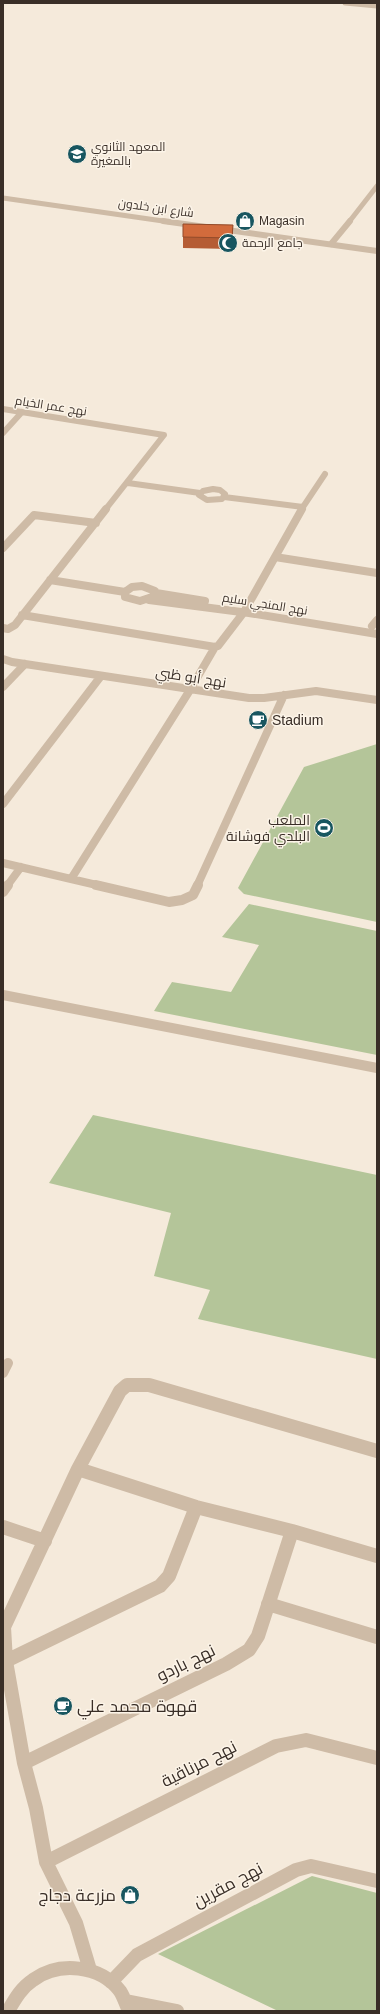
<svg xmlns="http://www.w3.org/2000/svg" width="380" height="2014" font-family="Helvetica,Cairo,sans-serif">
  <rect width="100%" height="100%" fill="#f5eadb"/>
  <path fill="#b4c599" d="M377,744V922L244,894L238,888L304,767Z
    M249,904L377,931V1055L154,1011L172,982L231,992L259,945L222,937Z
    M93,1115L377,1175V1359L198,1319L210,1290L154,1276L171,1213L49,1183Z
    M312,1876L377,1893V2011H278L158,1954Z"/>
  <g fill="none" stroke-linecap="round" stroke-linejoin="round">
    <path stroke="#cebba6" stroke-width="5" d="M345,3L377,6
      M349,222L377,186"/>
    <path stroke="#cebba6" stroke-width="6" d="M331,244L350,221
      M3,409L164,435L105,510
      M3,433L22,412
      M128,483L200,493
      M213,489L220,490L225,494L222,499L207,500L199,495L203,491Z
      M224,497L303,507
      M301,510L325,474"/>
    <path stroke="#cebba6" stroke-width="8" d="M3,548L34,515L96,523
      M275,557L377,573
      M50,580L125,592
      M142,586L155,591V596L140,601L125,597V592L132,587Z
      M156,593L205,601
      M149,600L249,613L377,634
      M22,615L215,647L218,646L244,612L302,509
      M372,626L377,620
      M3,628L8,629L15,625L106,509
      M3,659L12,662L249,698H264L316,691L377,700
      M3,687L25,664
      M3,804L101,676
      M3,863L71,879
      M7,886L21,867
      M101,886L71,879L190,690L215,647
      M197,886L284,695"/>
    <path stroke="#cebba6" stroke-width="10" d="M96,885L169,902L182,900L193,895L198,885
      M3,892L8,885
      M3,995L377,1068
      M3,1373L8,1363"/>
    <path stroke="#cebba6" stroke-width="14" d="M78,1469L196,1507L292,1531L377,1556
      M3,1527L45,1541
      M268,1604L377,1637
      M6,1661L160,1586L169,1576L196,1507
      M24,1763L226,1664L249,1650L258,1636L292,1531
      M46,1862L276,1746L306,1740L377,1758
      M90,1970L76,1923L46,1862L36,1808L24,1763L6,1661L4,1627L78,1469L120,1391L127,1385H149L377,1451
      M111,1982L137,1955L296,1870L311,1866L377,1881
      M126,2001L177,2011
      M8,2011C15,1999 21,1988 33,1980C59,1961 100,1965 120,1991C124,1997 126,2005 129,2011"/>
    <path stroke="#cebba6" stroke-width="5" d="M3,198L170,222"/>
    <path stroke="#cebba6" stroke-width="6" d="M163,221L377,251"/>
  </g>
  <path fill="#b55c34" d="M183,224L233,225V236L232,249L183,248Z"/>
  <path fill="#934b2a" d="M233,225V236L232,249V238Z"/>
  <path fill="#d26b3c" stroke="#934b2a" d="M183,224L233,225L232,238L183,237Z"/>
  <defs>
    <symbol id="school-disc" viewBox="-11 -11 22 22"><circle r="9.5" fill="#185660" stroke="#fcf4e8"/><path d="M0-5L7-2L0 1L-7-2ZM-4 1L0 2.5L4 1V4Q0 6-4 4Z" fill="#fff"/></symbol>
    <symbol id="shop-disc" viewBox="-11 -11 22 22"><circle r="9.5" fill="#185660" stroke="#fcf4e8"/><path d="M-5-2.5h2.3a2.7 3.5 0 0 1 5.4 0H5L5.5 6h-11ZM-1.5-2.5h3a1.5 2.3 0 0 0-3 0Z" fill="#fff"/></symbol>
    <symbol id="mosque-disc" viewBox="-11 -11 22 22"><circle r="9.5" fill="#185660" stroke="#fcf4e8"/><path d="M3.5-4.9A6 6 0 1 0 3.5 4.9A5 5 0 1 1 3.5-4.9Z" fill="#fff"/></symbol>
    <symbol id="cafe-disc" viewBox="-11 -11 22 22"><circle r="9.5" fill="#185660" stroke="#fcf4e8"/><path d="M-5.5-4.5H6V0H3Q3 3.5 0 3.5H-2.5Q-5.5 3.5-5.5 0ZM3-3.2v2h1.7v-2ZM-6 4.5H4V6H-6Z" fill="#fff"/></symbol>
    <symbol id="stadium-disc" viewBox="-11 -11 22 22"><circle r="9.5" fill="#185660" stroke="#fcf4e8"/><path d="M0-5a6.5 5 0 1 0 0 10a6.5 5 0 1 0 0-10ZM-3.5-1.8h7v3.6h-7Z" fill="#fff"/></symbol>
  </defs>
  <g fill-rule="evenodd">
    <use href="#school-disc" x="66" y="143" width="22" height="22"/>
    <use href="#shop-disc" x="234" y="210" width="22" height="22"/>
    <use href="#mosque-disc" x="217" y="232" width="22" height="22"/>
    <use href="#cafe-disc" x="247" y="709" width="22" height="22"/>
    <use href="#stadium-disc" x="313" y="817" width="22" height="22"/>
    <use href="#cafe-disc" x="52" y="1695" width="22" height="22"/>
    <use href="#shop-disc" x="119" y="1884" width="22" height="22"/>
  </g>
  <g text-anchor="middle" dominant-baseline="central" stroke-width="3" stroke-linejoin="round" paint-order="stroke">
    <g font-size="12" fill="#392e27" stroke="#fcf4e8" text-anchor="start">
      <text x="91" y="147">المعهد الثانوي<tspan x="91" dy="14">بالمغيرة</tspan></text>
      <text x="259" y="221">Magasin</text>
      <text x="242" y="243">جامع الرحمة</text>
    </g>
    <g font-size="12" fill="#392e27" stroke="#fcf4e8">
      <text transform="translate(156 208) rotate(8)">شارع ابن خلدون</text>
      <text transform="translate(51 406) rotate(9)">نهج عمر الخيام</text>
      <text transform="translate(265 604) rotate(9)">نهج المنجي سليم</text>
    </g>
    <g font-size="14" fill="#392e27" stroke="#fcf4e8">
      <text transform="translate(191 677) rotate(9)">نهج أبو ظبي</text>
    </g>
    <g font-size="14" fill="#392e27" stroke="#fcf4e8" text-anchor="start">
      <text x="272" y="720">Stadium</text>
      <text x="310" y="820" text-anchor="end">الملعب<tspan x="310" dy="16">البلدي فوشانة</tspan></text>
    </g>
    <g font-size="17" fill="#392e27" stroke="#fcf4e8">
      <text transform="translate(186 1663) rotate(-26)">نهج باردو</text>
      <text transform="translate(199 1764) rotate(-27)">نهج مرناقية</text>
      <text transform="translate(228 1885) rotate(-28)">نهج مقرين</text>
    </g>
    <g font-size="17" fill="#392e27" stroke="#fcf4e8" text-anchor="start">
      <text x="77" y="1706">قهوة محمد علي</text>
      <text x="116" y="1895" text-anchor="end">مزرعة دجاج</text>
    </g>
  </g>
  <rect width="380" height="2014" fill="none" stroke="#392e27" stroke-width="8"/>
</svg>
